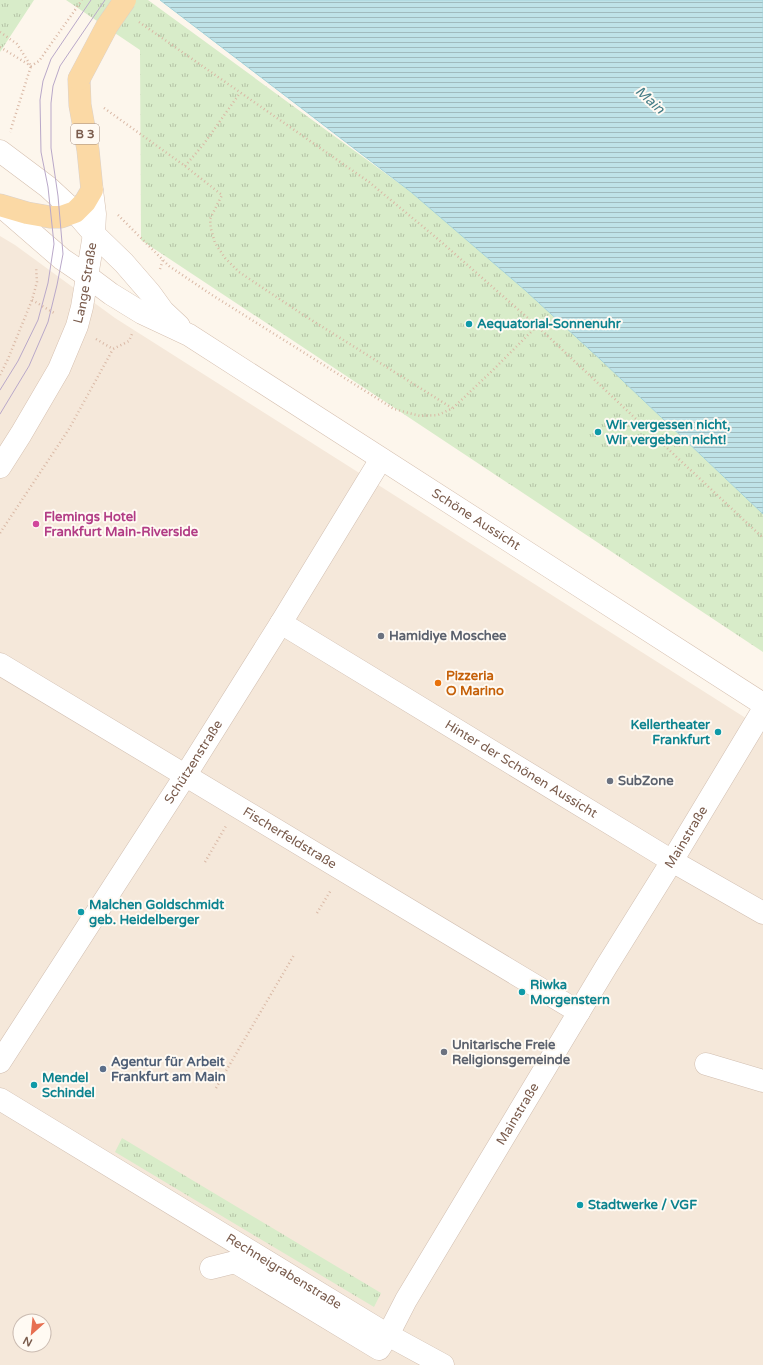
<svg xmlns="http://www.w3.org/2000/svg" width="763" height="1365" font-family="'Varela Round',sans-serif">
  <defs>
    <pattern id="grass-tufts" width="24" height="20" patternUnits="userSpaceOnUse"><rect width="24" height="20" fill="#d8ecc9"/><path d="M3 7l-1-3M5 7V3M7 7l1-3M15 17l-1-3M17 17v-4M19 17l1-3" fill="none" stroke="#b4c2a5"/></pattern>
    <pattern id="water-rules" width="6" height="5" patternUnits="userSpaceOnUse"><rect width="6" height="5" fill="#bfe3e8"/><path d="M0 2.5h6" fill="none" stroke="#a0bbbe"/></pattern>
  </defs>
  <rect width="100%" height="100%" fill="#fdf6ec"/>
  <path fill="#f5e8da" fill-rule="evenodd" d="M0,236L15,245L115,318L763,729V1365H0ZM20,1321H44V1345H20Z"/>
  <path fill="url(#grass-tufts)" d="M0,0H34L0,52Z
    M66,0H148L411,192L526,291L601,360L763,514V652L141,240L140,50Z
    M122,1138L381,1293L374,1307L115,1152Z"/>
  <path fill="url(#water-rules)" stroke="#a5d3da" d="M160,0H763V514L601,360L526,291L411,192Z"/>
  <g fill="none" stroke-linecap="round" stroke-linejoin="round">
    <defs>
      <g id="street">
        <path id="s1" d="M281,623L672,861L763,913"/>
        <path id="s2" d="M0,664L579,1012"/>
        <path id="s3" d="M0,1062L185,776L281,623L381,459"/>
        <path d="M706,1064L763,1081"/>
        <path id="s4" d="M0,1099L388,1335L443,1365"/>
        <path id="s5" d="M211,1268L235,1262L379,1349L388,1335L406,1300L606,967L672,861L763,710"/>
      </g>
      <g id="secondary">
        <path d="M0,151L48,187L75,212L94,234L124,263L150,293L163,311L179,326"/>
        <path id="s6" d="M2,207L62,259L87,276L111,294L142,313L189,335L763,704"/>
        <path id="s7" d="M0,467L21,434L59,369L77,326L82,307L94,234L95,214L92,190"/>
      </g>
      <path id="primary" d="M0,205L27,213L50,217H61L75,212L85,202L92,190L88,150L80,105L79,79"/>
    </defs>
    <use href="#street" stroke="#d1beb0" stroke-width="23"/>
    <use href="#secondary" stroke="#d6c0b0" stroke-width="23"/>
    <use href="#primary" stroke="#dad1cd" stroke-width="23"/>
    <path stroke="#d9b8a5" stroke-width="2.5" stroke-dasharray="1 3" stroke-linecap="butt" d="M139,22L369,182L439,240L537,326L763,538
      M0,32L17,44L31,66L10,132
      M0,47L31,66L39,61L82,0
      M104,108L185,166L222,195L210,219L211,229L215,243L225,258L239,272L305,316L452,408
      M185,166L203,145L240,93
      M118,215L169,266L212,295L394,409L420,416L438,415L453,408L490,373L537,326
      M160,269L163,260
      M32,300L56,314
      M96,339L113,349L129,341L132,334
      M0,375L8,359L32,300L37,282L36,267
      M0,533L69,429L113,349
      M205,862L226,826
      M317,913L331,890
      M216,1088L294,955"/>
    <use href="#street" stroke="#fff" stroke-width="22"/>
    <use href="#secondary" stroke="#fff" stroke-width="22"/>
    <use href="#primary" stroke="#fbd9a5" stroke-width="22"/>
    <path stroke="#b9a8c9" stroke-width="1" d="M0,390L18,361L38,320L48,283L54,244L48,187L41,152L40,100L43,81L51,59L91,0
      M0,414L29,366L48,322L57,285L63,254L58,196L51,148V103L53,86L60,66L105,0"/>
    <defs>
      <path id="primary-bridge" d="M79,79L107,26L125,0"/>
    </defs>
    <use href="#primary-bridge" stroke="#dad1cd" stroke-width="23" stroke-linecap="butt"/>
    <use href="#primary-bridge" stroke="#fbd9a5" stroke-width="22"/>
  </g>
  <g fill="#0f9aa8" stroke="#fffaf3" stroke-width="1.5">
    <circle cx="469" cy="324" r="4"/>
    <circle cx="598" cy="432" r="4"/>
    <circle cx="718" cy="732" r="4"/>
    <circle cx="81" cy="912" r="4"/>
    <circle cx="522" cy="992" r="4"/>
    <circle cx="34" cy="1085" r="4"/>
    <circle cx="580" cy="1205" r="4"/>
  </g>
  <circle fill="#d1479c" stroke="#fffaf3" stroke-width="1.5" cx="36" cy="524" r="4"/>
  <g fill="#6b7280" stroke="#fffaf3" stroke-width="1.5">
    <circle cx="381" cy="636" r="4"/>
    <circle cx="610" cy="781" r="4"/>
    <circle cx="444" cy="1052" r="4"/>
  </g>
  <circle fill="#e8710a" stroke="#fffaf3" stroke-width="1.5" cx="438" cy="683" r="4"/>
  <circle fill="#5c6f8a" stroke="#fffaf3" stroke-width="1.5" cx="103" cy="1069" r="4"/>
  <g text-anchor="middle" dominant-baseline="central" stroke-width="4" stroke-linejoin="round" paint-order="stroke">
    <rect fill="#fffaf3" stroke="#a28b7f" stroke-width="1" x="71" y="124" width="28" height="20" rx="3"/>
    <g font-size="12" font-weight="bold" fill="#7a5c4d">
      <text x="85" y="134">B 3</text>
    </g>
    <g font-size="13" fill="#7a5c4d" stroke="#fffaf3">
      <text stroke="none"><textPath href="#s7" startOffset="205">Lange Straße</textPath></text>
      <text stroke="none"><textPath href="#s6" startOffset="569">Schöne Aussicht</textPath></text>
      <text stroke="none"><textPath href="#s3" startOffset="357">Schützenstraße</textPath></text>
      <text stroke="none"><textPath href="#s1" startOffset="281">Hinter der Schönen Aussicht</textPath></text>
      <text stroke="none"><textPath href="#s5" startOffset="790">Mainstraße</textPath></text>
      <text stroke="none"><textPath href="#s2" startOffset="338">Fischerfeldstraße</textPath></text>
      <text stroke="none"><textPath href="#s5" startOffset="466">Mainstraße</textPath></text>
      <text stroke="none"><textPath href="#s4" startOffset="332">Rechneigrabenstraße</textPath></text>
    </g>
    <g font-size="13" font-weight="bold" fill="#0d838f" stroke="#fffaf3" text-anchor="start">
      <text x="477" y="324">Aequatorial-Sonnenuhr</text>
      <text x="606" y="425">Wir vergessen nicht,<tspan x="606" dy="15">Wir vergeben nicht!</tspan></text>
      <text x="710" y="725" text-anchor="end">Kellertheater<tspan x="710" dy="15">Frankfurt</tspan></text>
      <text x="89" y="905">Malchen Goldschmidt<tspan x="89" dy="15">geb. Heidelberger</tspan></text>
      <text x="530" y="985">Riwka<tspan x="530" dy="15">Morgenstern</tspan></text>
      <text x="42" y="1078">Mendel<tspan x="42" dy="15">Schindel</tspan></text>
      <text x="588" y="1205">Stadtwerke / VGF</text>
    </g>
    <g font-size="13" font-weight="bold" fill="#b23c85" stroke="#fffaf3" text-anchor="start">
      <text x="44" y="517">Flemings Hotel<tspan x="44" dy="15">Frankfurt Main-Riverside</tspan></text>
    </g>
    <g font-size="13" font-weight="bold" fill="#5b616d" stroke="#fffaf3" text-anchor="start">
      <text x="389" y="636">Hamidiye Moschee</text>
      <text x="618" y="781">SubZone</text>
      <text x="452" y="1045">Unitarische Freie<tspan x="452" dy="15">Religionsgemeinde</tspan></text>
    </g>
    <g font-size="13" font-weight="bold" fill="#c56008" stroke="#fffaf3" text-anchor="start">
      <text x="446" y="676">Pizzeria<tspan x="446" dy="15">O Marino</tspan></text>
    </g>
    <g font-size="13" font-weight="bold" fill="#4e5e75" stroke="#fffaf3" text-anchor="start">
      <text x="111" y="1062">Agentur für Arbeit<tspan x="111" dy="15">Frankfurt am Main</tspan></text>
    </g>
    <g font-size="14" font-style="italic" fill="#437c86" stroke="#fffaf3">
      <text transform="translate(650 100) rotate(42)">Main</text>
    </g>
  </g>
  <g transform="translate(32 1333) rotate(207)"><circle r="19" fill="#fffaf3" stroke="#cabbb1"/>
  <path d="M0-3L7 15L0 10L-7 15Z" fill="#e76f51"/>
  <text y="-6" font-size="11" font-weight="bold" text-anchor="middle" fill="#7a5c4d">N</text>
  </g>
</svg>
